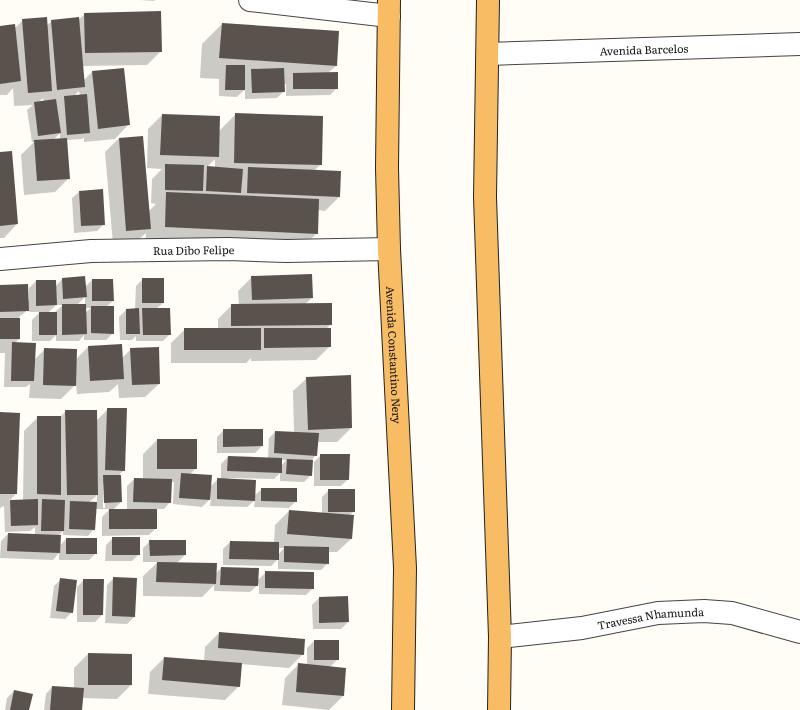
<svg xmlns="http://www.w3.org/2000/svg" width="800" height="710" font-family="Literata,serif">
  <rect width="100%" height="100%" fill="#fffdf5"/>
  <path fill="#0003" fill-rule="evenodd" d="M140,0H155L154,1Z
    M85,14L161,51L147,65L82,66L83,81L92,72L128,125L115,139L84,142V137L82,139L66,140L69,178L55,192L24,195L21,155L34,142H32L27,110L33,105L14,106L13,88L7,95H0V27L14,29L23,20L46,26L52,21L78,20ZM79,91L80,96H74ZM43,98L44,102H39ZM60,133V140H53Z
    M222,24L336,66L328,73L337,88L330,95L286,96V84H284V91L277,98L245,99V89L237,97L219,96V79L200,78L202,44Z
    M236,114L321,164L314,171L340,172L339,197L325,211L318,210L317,233L297,253L145,247L146,233L136,242L113,244L105,152L119,138L149,211L156,204L151,203L152,179L162,169L147,168L148,129L162,115L219,131ZM215,159V168L207,167Z
    M0,153L17,224L4,238H0Z
    M79,192L104,224L97,231L74,233L72,198Z
    M252,277L312,298L304,305L331,324L326,329L330,346L316,360L251,361V358L246,363H171V343L185,329H218V319L232,305H239L238,291Z
    M62,279L85,287L92,280H112L113,301L106,307L113,333L106,340H84V335L79,341H56V335L50,341H32V320L40,312H29V309L19,317V339L15,343L34,360L45,349L75,360L88,347L122,358L131,349L159,384L145,397L119,398L118,384L109,392L77,394L76,384L61,399L29,398L30,384L26,387H4L5,353H0V286L29,300V288L36,281L56,286ZM85,297V305H77ZM57,304V305H63L55,312L48,313ZM85,308H91L85,313Z
    M143,279L163,303L156,309L170,334L163,341H136V336L132,340H120L119,317L126,310L135,309L136,286Z
    M307,378L351,428L337,442H317L316,455L312,460L311,475L304,482L280,481V473L274,479L228,478V480L254,496L262,489L296,501L289,508L254,507L255,500L247,507L210,506L211,498L202,507L173,504L174,482H171L170,502L164,509H156V528L149,535L102,536V517L110,509H96L94,529L88,536L63,535V531L58,536L60,545L66,539L96,553L89,560H59V553L53,560L0,558L1,541L8,534L35,535V527L30,531L5,532L4,506L0,508V413L16,494L9,501L23,500L24,431L38,417H60L66,411L96,421L108,409L124,470L120,474L121,502L113,510H127V486L134,479H143V454L157,440L196,468L190,474L210,487L218,479H221V464L228,457L268,458L269,438L275,432L294,433L293,391ZM281,460H286L281,466ZM103,484H105V508H103ZM97,495V503L89,502L94,498Z
    M224,430L262,446L255,453H217V437Z
    M321,455L348,479L341,486H314V462Z
    M329,490L354,511L349,516L351,539L337,552H328V563L321,570L278,569V559L271,566L223,565V549L230,542L274,543L275,525L289,511L322,514V497ZM278,548H284L278,555Z
    M113,538L139,554L132,561H105L106,545Z
    M150,541L185,555L177,563L216,573L221,568L257,581L266,572L313,588L306,595L259,594V584L250,592L214,591V585L202,597L143,596V576L158,562H143V548Z
    M114,578L134,617L127,624L105,623L107,585Z
    M61,579L72,612L65,619L50,618L54,586Z
    M84,580L102,615L95,622H77V587Z
    M347,597L348,622L341,629H313L312,605L319,598Z
    M219,633L303,654L289,668L240,664L239,686L225,700L148,694L150,672L164,658L204,661L205,647Z
    M314,641H338V659L330,667L343,696L329,710L282,705L285,678L299,664L307,665V648Z
    M88,654L131,655V685L117,699L82,698L81,710H44L46,694L52,687L74,689V668Z
    M14,691L28,710H5L7,698Z"/>
  <path fill="#5a524d" d="M161,11L162,52L85,53L84,13Z
    M47,17L52,91L28,93L22,19Z
    M79,17L85,87L57,90L51,20Z
    M222,23L339,31L337,66L219,58Z
    M15,24L21,81L0,84V26Z
    M226,65H245V90H225Z
    M124,68L130,125L98,129L92,71Z
    M284,68L285,92L252,93L251,69Z
    M338,72V89H293V73Z
    M87,94L90,133L67,135L64,96Z
    M56,99L61,133L38,136L34,102Z
    M235,113L323,116L322,165L234,163Z
    M162,114L220,116L219,157L160,155Z
    M143,136L151,229L126,231L119,138Z
    M67,138L70,179L37,181L34,140Z
    M12,151L18,224L0,226V152Z
    M165,164L204,165L203,191L165,190Z
    M207,166L243,169L241,193L206,191Z
    M248,167L341,171L340,197L247,193Z
    M103,189L105,225L81,226L79,191Z
    M166,192L319,199L318,234L165,227Z
    M312,274L313,298L252,300L251,276Z
    M85,276L87,297L63,299L62,278Z
    M142,278H164V303H142Z
    M92,279H113L114,301H92Z
    M36,280H56L57,305L36,306Z
    M28,284L29,311L0,312V285Z
    M332,303V325L231,326V304Z
    M62,304H86L87,334L62,335Z
    M91,306H114V334L91,333Z
    M139,308L140,334H126V309Z
    M142,308H170L171,335H143Z
    M39,312H57V335H39Z
    M0,318H20V339H0Z
    M184,328H261V350H184Z
    M264,328H331V347L264,348Z
    M12,342L36,343L34,381H11Z
    M122,344L124,379L90,381L88,346Z
    M159,347L160,384L132,385L130,348Z
    M44,348L77,349L76,386L43,385Z
    M351,375L352,428L308,430L306,377Z
    M107,408H127L125,471L105,470Z
    M65,410H97L98,495H67Z
    M0,412L20,413L17,494H0Z
    M37,416H61V495L37,494Z
    M223,429H263V446L223,447Z
    M275,431L319,433L317,456L274,453Z
    M157,439H197V469H157Z
    M320,454H350L349,480H320Z
    M228,456L282,458V473L227,471Z
    M287,459L313,460L312,476L286,474Z
    M181,473L212,475L210,500L179,498Z
    M103,475H121L122,502L104,503Z
    M134,478L172,479L171,503L133,502Z
    M217,478L256,480L255,501L217,499Z
    M261,488H297V502L261,501Z
    M328,489H355V512H328Z
    M38,499V525L11,526L10,500Z
    M42,499L65,500L64,531H41Z
    M70,501L97,502L95,530L69,529Z
    M109,509H157V529H109Z
    M289,510L354,515L352,539L287,534Z
    M8,533L61,535L60,553L7,551Z
    M112,537H140V555H112Z
    M66,538H97V554H66Z
    M149,540H186V555L150,556Z
    M230,541L279,542V560L229,559Z
    M284,546L329,547V564L284,562Z
    M157,562L217,563L216,584L156,582Z
    M221,567L259,568L258,586L220,585Z
    M265,571L314,572V589L265,588Z
    M113,577L137,578L135,617L112,616Z
    M60,578L77,580L73,613L56,611Z
    M83,579H104L103,615H83Z
    M348,596L349,622L319,623V597Z
    M219,632L305,639L304,655L218,648Z
    M314,640H339V660H314Z
    M88,653L132,654V685H88Z
    M164,657L242,663L240,687L162,680Z
    M298,663L346,668L344,696L296,692Z
    M52,686L84,688L82,710H50Z
    M14,690L33,694L29,710H10Z"/>
  <g fill="none" stroke-linecap="round" stroke-linejoin="round">
    <defs>
      <g id="minor">
        <path d="M250,0L389,16"/>
        <path id="s1" d="M488,54L800,44"/>
        <path id="s2" d="M0,259L91,251L228,249L286,251L389,249"/>
        <path id="s3" d="M500,637L582,628L658,613L704,611L732,613L800,632"/>
      </g>
      <g id="trunk">
        <path id="s4" d="M389,0L387,168L389,249L405,568L403,710"/>
        <path d="M488,0L485,197L500,637L499,710"/>
      </g>
    </defs>
    <use href="#minor" stroke="#444" stroke-width="24"/>
    <use href="#trunk" stroke="#222" stroke-width="24"/>
    <use href="#minor" stroke="#fff" stroke-width="22"/>
    <use href="#trunk" stroke="#f7bc64" stroke-width="22"/>
  </g>
  <g text-anchor="middle" dominant-baseline="central" stroke-width="4" stroke-linejoin="round" paint-order="stroke">
    <g font-size="11" fill="#111" stroke="#fff">
      <text stroke="none"><textPath href="#s1" startOffset="156">Avenida Barcelos</textPath></text>
      <text stroke="none"><textPath href="#s2" startOffset="194">Rua Dibo Felipe</textPath></text>
      <text stroke="none"><textPath href="#s4" startOffset="355">Avenida Constantino Nery</textPath></text>
      <text stroke="none"><textPath href="#s3" startOffset="152">Travessa Nhamunda</textPath></text>
    </g>
  </g>
</svg>
